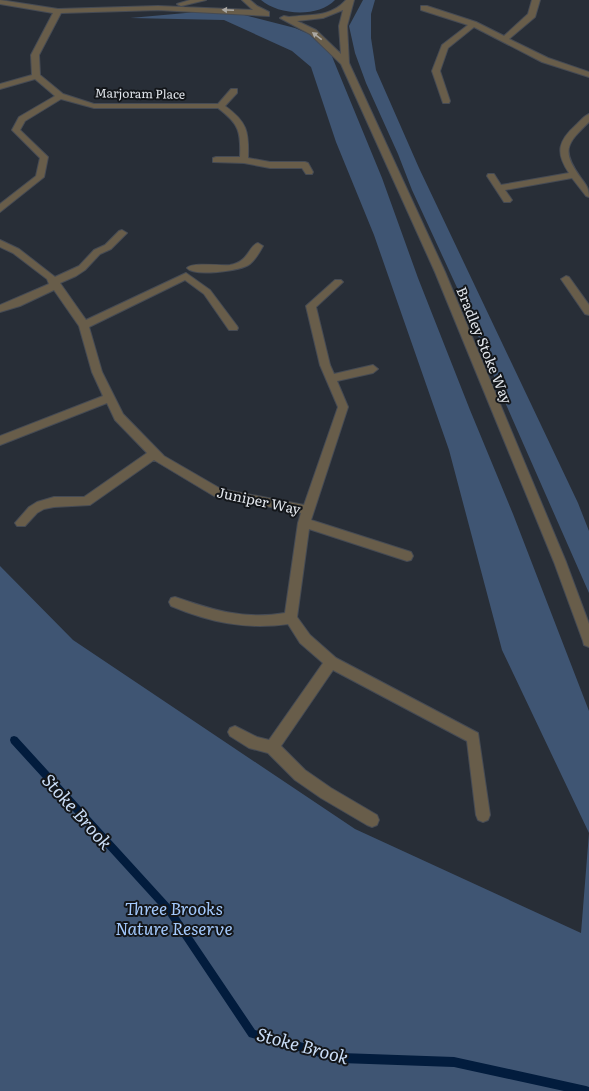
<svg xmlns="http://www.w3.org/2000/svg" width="589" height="1091" font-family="Literata,serif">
  <rect width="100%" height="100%" fill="#282e37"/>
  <path fill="#3f5573" d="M261,0H335C318,18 278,15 261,0Z
    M363,0H375L371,14V38L376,70L419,168L578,503L589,531V593L497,384L471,318L412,190L398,154L366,83L355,53L349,26Z
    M208,11L244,15L295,28L309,34L331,54L382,178L418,278L470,410L513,514L589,711V1091H0V566L73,640L355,829L581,933L589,833L502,650L449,450L374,235L336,142L311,67L292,51L224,20L130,18Z"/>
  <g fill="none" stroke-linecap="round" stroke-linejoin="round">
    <path fill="#021c3d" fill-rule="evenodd" d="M14,736L17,737L172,907L255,1030L341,1053L454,1057L586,1086L589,1087V1091H564L454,1067L341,1063L249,1037L166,913L11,743L10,740L11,737Z"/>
    <defs>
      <path id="minor" d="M0,0L58,9L158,6L253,10L242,0H250L257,6L269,12V16L158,10L61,13L39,55L40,75L63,94L94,104H218L231,89H237V93L225,106C247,122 249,131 248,158L270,162H305L308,163L313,172L312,174H306L302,168H270L244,163L213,162V158L216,157H240C241,131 239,124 218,108H94L61,99L25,121L20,130L48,157L44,177L0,212V204L36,176L40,158L12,130L19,117L55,96L35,79L0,89V84L32,75L31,55L53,13L0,4Z
        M190,0H206L181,6L177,4Z
        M346,0H354L347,26L349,63L445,272L566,562L589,624V647L584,645L583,641L554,562L435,272L341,64L310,34L280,18L284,16L289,17C310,14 330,18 346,0ZM343,10L339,26L341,54L316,30L297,21L323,18Z
        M532,0H540L535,17L509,39L548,58L589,72V77L542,62L474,27L448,48L440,71L450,101L449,103H443L432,71L442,45L468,25L421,10V6H427L476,22L504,36L528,14Z
        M589,114V122C566,144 561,151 581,178C586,185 589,188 589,197L586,196L572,178L505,190L512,200L510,202H504L487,176L488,174H494L501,185L569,173C555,152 558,141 577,124C580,121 584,116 589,114Z
        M122,230L127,233L111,249L100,254L85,270L76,276L60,283L86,320L186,273L210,290L237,326L238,328L237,330H229L204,294L185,280L89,327L102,372L123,414L164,456L221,489L304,505L338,407L320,365L306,306L335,280H341L343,282L316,307L330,365L334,374L373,365L378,369L373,373L337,381L348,407L311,520L411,552L413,556L411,560L407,561L309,529L297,617L310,635L336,658L478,733L490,815L488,820L483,822L478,820L476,815L467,741L333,670L281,746L305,770L331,788L377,815L379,820L377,825L372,827L367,825L321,798L295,780L268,753L249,748L230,736L228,732L230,728L235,726L257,737L269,740L323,663L300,643L288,624C246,630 209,622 171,606L169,602L171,598L175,597C213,610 244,620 285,613L298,523L301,513L214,496L154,460L90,505L54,507L44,509L37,513L25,526H17L15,523L29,507L37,502L54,497H84L147,453L115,420L107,403L0,445V436L103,396L92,372L79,326L54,290L20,306L0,312V305L49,284L47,279L13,253L0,247V240L19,249L55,277L79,266L94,250L105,245L119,231Z
        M258,243L263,246C259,253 256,259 250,264C241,271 194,277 187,268C192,262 220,266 230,265C249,262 249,245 258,243Z
        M566,276L569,277L589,305V315L585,314L561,279Z"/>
    </defs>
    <use href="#minor" stroke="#464b54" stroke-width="2"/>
    <use href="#minor" fill="#685d4a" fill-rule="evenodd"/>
  </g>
  <defs><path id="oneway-solid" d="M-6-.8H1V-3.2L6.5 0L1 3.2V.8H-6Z"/></defs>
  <g fill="#aba8a3">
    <use href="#oneway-solid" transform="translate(228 10) rotate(-177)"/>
    <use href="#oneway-solid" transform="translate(317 36) rotate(-142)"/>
  </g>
  <g text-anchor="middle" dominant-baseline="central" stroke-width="4" stroke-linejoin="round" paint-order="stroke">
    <g font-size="12" fill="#e1e5eb" stroke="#13161a">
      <text transform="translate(140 93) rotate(1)">Marjoram Place</text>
    </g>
    <g font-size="14" fill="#e1e5eb" stroke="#13161a">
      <text transform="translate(485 345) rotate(68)">Bradley Stoke Way</text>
      <text transform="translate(259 500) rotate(12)">Juniper Way</text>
    </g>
    <g font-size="17" font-style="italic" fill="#a5cafd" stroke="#13161a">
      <text x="174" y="907">Three Brooks<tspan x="174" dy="20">Nature Reserve</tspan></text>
    </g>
    <g font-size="18" font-style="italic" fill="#caddf6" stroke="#13161a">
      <text transform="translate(78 811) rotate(48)">Stoke Brook</text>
      <text transform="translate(303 1045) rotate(15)">Stoke Brook</text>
    </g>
  </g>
</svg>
